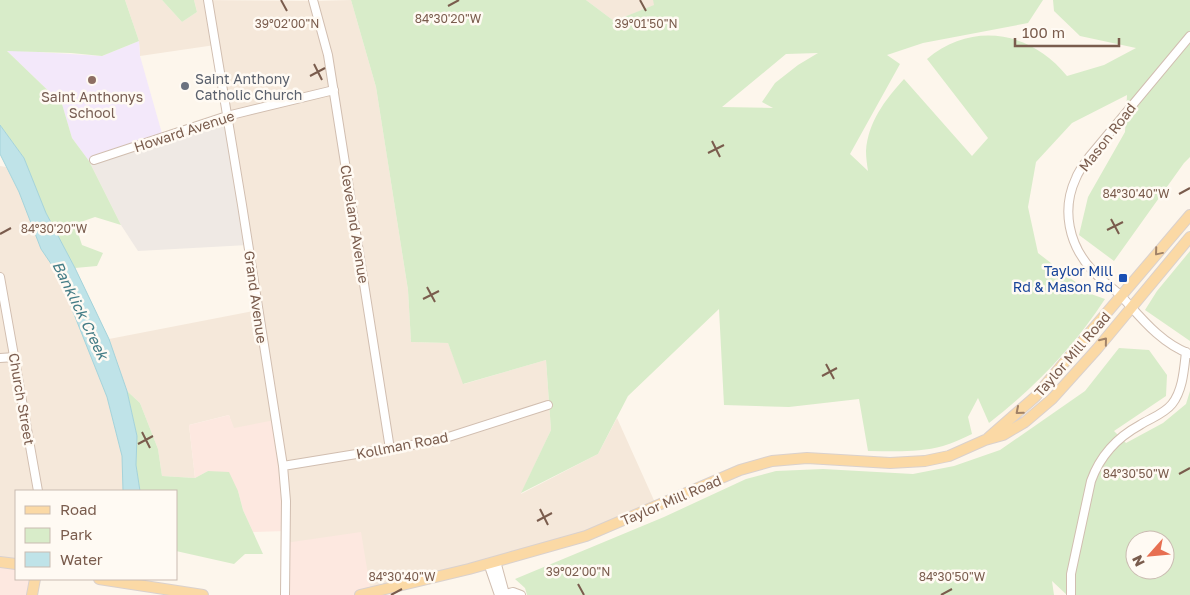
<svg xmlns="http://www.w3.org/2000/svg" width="1190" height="595" font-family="'Golos Text',sans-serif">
  <rect width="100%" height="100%" fill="#fdf6ec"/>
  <path fill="#f5e8da" d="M125,0H162L182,22L197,12L194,0L314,1L351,0L376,87L408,290L411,342L448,343L464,384L546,360L551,430L521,494L598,454L617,418L657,507L624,521L371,593L285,543L286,501L233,428L229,415L189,425L195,478L162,476L158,449L140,403L127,391L109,339L258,310L215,45L140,56L139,41Z
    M586,0H653L655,5L614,21Z
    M0,166L6,167L19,192L41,249L58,274L107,397L122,456L123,491H16V564L0,562Z"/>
  <path fill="#fde8e0" d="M229,415L234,428L275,420L286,531L253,532L243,510L238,491L208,471L195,478L189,425Z
    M361,532L371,593L360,595H285V543Z
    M0,562L16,564V579H35L32,595H0Z"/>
  <path fill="#efe9e4" d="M227,116L248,245L138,251L121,225L89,161Z"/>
  <path fill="#f3e8fa" d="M139,41L140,56L163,137L89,161L72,138L62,104L6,50L102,56Z"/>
  <path fill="#d8ecc9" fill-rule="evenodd" d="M0,0H125L139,41L102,56L71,53L7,51L62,104L72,138L89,161L121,225L95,217L75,224L82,245L103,253L97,266L75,268L46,213L24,158L0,125Z
    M162,0H194L197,12L182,22Z
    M351,0H586L614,21L654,5L653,0H1043L1028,23L923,43L887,55L900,64L850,154L868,171C867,164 866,158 866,151C868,122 885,100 904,79L972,156L988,138L927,59C972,21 1031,31 1067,76L1104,65L1136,48L1080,36L1054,11L1053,0H1190V157L1184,163L1114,261L1079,235L1088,197L1125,132L1127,95L1072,123L1036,162L1028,207L1038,253L1091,294L1105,299C1074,347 1033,389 989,423L978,398L968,417L972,434C963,438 953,443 943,446C918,453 893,451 868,451L859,399L789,407L724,405L719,309L628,396L598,454L521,493L551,430L546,360L463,384L448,343L411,342L408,290L376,87ZM818,53L798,65L775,83L762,102L773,108L722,107L786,54Z
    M1190,251V341L1145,310L1157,291Z
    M1119,348L1149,350L1167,375L1166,396L1114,431L1126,443L1163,423L1186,404L1190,391V595H1067L1052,581L1054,595H527L525,588L515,579L664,517L746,479L776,471L823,469L913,474L954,466L1000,450L1085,391ZM1135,540H1165V570H1135Z
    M127,391L140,403L158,449L162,476L195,478L208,471L229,472L238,491L243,510L263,554H245L234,564L176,551V491H140L136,465L137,436Z"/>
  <path fill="#bfe3e8" stroke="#a5d3da" d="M0,125L24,158L46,213L75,268L109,339L127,391L137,436L136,465L140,491H123L122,456L107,397L58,274L41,249L19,192L0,154Z"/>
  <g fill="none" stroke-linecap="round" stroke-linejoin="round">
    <defs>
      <path id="minor" d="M208,0L242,205L283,466L286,501L285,595
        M313,0L328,55L390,449
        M1190,36L1090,156C1085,163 1079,170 1076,178C1061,210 1069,245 1092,270C1101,281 1114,288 1123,298C1142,319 1162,344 1190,354
        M94,160L227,116L334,90
        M0,277L38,491
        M0,358L15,357
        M283,466L436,441L548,405
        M496,561L505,594
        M488,563L499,595
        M501,595L513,592L521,595
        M1071,595V574L1091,481C1100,456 1116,438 1140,425C1151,418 1164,414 1172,404C1183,390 1184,369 1186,352"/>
      <path id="major" d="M988,438L1035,397L1190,215
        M0,562L16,564
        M99,579L203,595
        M32,595L35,579
        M360,595L469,569L586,536L740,470L772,461L807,458L890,463L925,461L949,456L985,440L1003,435L1025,422L1052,399L1097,349L1190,237"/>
    </defs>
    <use href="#minor" stroke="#d1beb0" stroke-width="10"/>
    <use href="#major" stroke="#dad1cd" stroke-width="12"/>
    <use href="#minor" stroke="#fff" stroke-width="8"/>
    <use href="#major" stroke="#fbd9a5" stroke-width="10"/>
  </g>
  <defs><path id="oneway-chevron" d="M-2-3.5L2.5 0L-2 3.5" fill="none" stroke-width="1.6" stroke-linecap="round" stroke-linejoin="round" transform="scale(1.25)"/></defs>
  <g stroke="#a18267">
    <use href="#oneway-chevron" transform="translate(1158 252) rotate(130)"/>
    <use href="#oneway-chevron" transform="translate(1104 341) rotate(-51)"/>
    <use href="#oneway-chevron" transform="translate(1019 411) rotate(139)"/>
  </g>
  <path fill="none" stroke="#7a5c4d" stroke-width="2" d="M281,0L287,11M640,0L646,11M448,6L459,0M314,64L322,80M310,76L325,68M712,141L720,157M708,153L724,145M1179,194L1190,188M1111,219L1119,234M1107,230L1123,222M0,234L11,228M427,287L435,302M423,299L439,291M826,364L834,379M822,376L837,368M142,432L150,448M138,444L153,436M1179,474L1190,468M540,509L548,525M537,521L552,513M578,584L584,595M391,595L402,589M941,595L952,589"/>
  <circle fill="#8d6e63" stroke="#fffaf3" stroke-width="2" cx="92" cy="80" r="5"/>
  <circle fill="#6b7280" stroke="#fffaf3" stroke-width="2" cx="185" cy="86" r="5"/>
  <rect fill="#1a4fb4" stroke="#fffaf3" stroke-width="2" x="1118" y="273" width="10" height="10" rx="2.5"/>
  <g text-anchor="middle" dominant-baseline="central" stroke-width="5" stroke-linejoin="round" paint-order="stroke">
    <g font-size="14" fill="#5b616d" stroke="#fffaf3" text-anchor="start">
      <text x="195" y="78">Saint Anthony<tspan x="195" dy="16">Catholic Church</tspan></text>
    </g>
    <g font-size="14" fill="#785e54" stroke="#fffaf3">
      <text x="92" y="96">Saint Anthonys<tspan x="92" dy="16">School</tspan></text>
    </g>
    <g font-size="14" fill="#7a5c4d" stroke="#fffaf3">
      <text transform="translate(184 131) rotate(-18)">Howard Avenue</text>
      <text transform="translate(1107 137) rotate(-52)">Mason Road</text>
      <text transform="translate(355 224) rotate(81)">Cleveland Avenue</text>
      <text transform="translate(256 297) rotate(82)">Grand Avenue</text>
      <text transform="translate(1072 354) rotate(-49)">Taylor Mill Road</text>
      <text transform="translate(22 399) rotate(80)">Church Street</text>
      <text transform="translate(402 445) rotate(-11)">Kollman Road</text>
      <text transform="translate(671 500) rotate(-23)">Taylor Mill Road</text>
    </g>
    <g font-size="14" fill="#164399" stroke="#fffaf3" text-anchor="end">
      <text x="1113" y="270">Taylor Mill<tspan x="1113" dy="16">Rd &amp; Mason Rd</tspan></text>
    </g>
    <g font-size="15" font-style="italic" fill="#437c86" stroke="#fffaf3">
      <text transform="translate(81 310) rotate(64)">Banklick Creek</text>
    </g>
  </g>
  <g font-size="12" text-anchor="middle" fill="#7a5c4d" stroke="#fffaf3" stroke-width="5" stroke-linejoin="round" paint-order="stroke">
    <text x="448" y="23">84°30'20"W</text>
    <text x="287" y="28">39°02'00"N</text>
    <text x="646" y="28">39°01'50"N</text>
    <text x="1136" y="198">84°30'40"W</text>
    <text x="54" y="233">84°30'20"W</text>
    <text x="1136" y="478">84°30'50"W</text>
    <text x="578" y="576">39°02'00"N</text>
    <text x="402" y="581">84°30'40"W</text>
    <text x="952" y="581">84°30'50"W</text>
  </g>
  <rect x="15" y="490" width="162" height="90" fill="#fffaf3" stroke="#cabbb1"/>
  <rect x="25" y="506" width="25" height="8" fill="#fbd9a5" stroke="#cabbb1"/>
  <text x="60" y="515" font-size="15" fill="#7a5c4d">Road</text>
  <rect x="25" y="528" width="25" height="15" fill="#d8ecc9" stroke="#cabbb1"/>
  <text x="60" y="540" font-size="15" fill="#7a5c4d">Park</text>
  <rect x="25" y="552" width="25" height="15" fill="#bfe3e8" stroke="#cabbb1"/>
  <text x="60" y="565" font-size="15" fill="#7a5c4d">Water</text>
  <g transform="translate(1150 555) rotate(243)"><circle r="24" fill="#fffaf3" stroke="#cabbb1"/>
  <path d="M0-4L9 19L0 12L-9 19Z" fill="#e76f51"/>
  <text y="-8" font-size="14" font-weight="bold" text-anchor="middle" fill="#7a5c4d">N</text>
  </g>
  <path d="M1015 38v8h104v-8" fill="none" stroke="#7a5c4d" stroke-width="2.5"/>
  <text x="1022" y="38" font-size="15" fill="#7a5c4d" stroke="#fffaf3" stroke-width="4" paint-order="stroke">100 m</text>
</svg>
